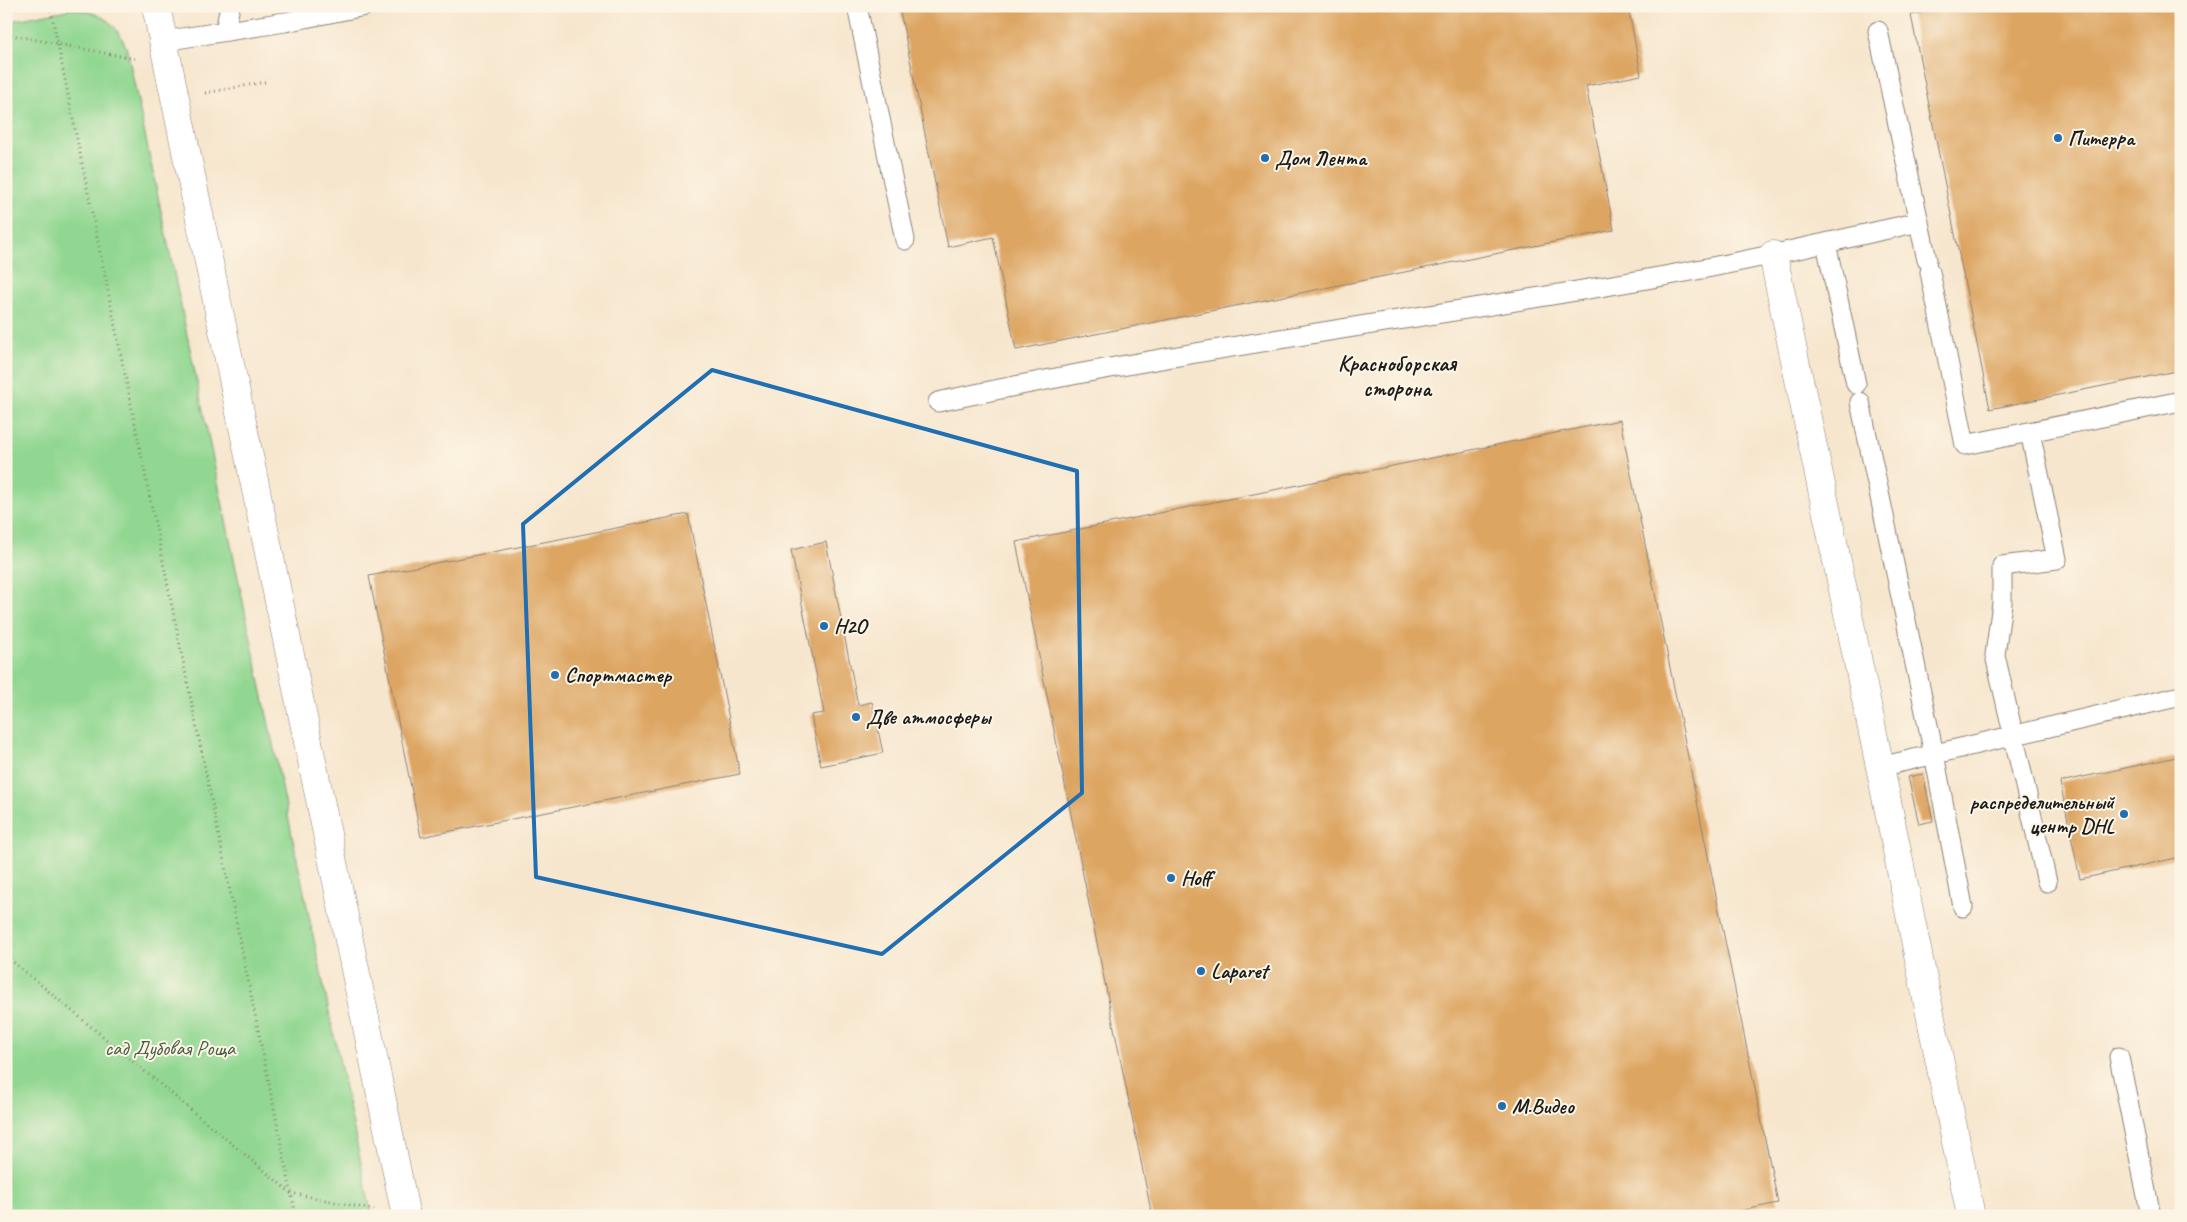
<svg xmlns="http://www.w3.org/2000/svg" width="2187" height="1222" font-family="Caveat,sans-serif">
  <rect width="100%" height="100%" fill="#fcf5e5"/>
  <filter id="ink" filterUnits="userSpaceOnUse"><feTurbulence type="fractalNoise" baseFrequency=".02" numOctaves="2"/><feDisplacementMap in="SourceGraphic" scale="10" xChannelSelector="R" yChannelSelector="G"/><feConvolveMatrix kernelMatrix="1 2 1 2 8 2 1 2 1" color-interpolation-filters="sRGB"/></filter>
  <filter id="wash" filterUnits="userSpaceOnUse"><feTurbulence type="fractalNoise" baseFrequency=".0096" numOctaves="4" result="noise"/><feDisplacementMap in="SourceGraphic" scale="20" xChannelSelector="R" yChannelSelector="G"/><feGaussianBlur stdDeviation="1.12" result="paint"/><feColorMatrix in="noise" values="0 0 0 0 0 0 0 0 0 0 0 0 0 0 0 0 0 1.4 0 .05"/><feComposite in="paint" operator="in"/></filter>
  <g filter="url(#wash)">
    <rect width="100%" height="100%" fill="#f7e6ce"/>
    <path fill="#91d791" stroke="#567a56" d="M72,9C103,13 115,21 127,49L372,1216H6V22Z"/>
    <g id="blocks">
      <path fill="#dda562" d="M899,6H1628L1641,75L1586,86L1614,230L1016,350L993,237L948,247Z
        M1954,6H2181V370L1990,409L1911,15Z
        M1620,420L1778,1203L1716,1216H1152L1016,542Z
        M688,514L740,774L421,837L369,576Z
        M826,542L858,705L872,702L883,753L821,766L811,715L824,713L791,550Z
        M2181,756V857L2080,879L2060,782Z
        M1923,774L1933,821L1919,824L1908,777Z"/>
    </g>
  </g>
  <g filter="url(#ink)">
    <use href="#blocks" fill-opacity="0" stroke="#8a8175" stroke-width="1"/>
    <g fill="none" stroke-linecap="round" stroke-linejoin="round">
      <defs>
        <path id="service" d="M857,6L905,240
          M225,31L230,6
          M1878,31L1927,260
          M163,41L285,22L365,6
          M1826,243L1856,384
          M1930,272L1965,445L2181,401
          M938,402C1178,350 1422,319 1664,276C1750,261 1834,241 1919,222
          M1860,402L1934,754L1963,907
          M2030,432L2057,559L2002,566V603L1995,655L2047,882
          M1880,767L2181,696
          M2119,1057L2151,1216"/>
        <path id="minor" d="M156,6L406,1216
          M1773,255L1880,767L1971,1216"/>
      </defs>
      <use href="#service" stroke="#8a8175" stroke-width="21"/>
      <use href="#minor" stroke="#8a8175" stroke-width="29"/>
      <path stroke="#8a8175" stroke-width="3" stroke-dasharray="1 4" stroke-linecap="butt" d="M50,6L296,1216
        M6,34L136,59
        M205,93L265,82
        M6,956L291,1193L374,1210"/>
      <use href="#service" stroke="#fff" stroke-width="19"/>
      <use href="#minor" stroke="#fff" stroke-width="28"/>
    </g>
  </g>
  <path fill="none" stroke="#1f6fb2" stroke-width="4" stroke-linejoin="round" d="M712,370L1077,471L1082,793L882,954L536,877L523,524Z"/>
  <g fill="#1f6fb2" stroke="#fcf5e5" stroke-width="2">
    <circle cx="2058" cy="138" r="5"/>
    <circle cx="1265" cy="158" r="5"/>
    <circle cx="824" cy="626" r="5"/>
    <circle cx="555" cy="675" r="5"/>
    <circle cx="856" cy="717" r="5"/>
    <circle cx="2124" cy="814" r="5"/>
    <circle cx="1171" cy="878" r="5"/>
    <circle cx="1201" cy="971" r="5"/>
    <circle cx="1502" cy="1106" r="5"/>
  </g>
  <g text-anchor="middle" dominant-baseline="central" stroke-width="4" stroke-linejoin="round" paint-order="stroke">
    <g font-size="21" font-weight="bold" fill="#1c1c1c" stroke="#fcf5e5" text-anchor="start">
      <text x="2068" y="138">Питерра</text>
      <text x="1275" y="158">Дом Лента</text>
      <text x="834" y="626">H2O</text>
      <text x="565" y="675">Спортмастер</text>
      <text x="866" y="717">Две атмосферы</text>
      <text x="2114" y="802" text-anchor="end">распределительный<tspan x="2114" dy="24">центр DHL</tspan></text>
      <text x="1181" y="878">Hoff</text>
      <text x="1211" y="971">Laparet</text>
      <text x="1512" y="1106">М.Видео</text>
    </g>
    <g font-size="21" fill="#455d45" stroke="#fcf5e5">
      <text x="170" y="1048">сад Дубовая Роща</text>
    </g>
    <g font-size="22" font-weight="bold" fill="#1c1c1c" stroke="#fcf5e5">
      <text x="1397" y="364">Красноборская<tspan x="1397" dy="25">сторона</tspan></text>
    </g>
  </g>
  <rect width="2187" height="1222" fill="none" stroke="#fcf5e5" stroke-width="25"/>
</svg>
